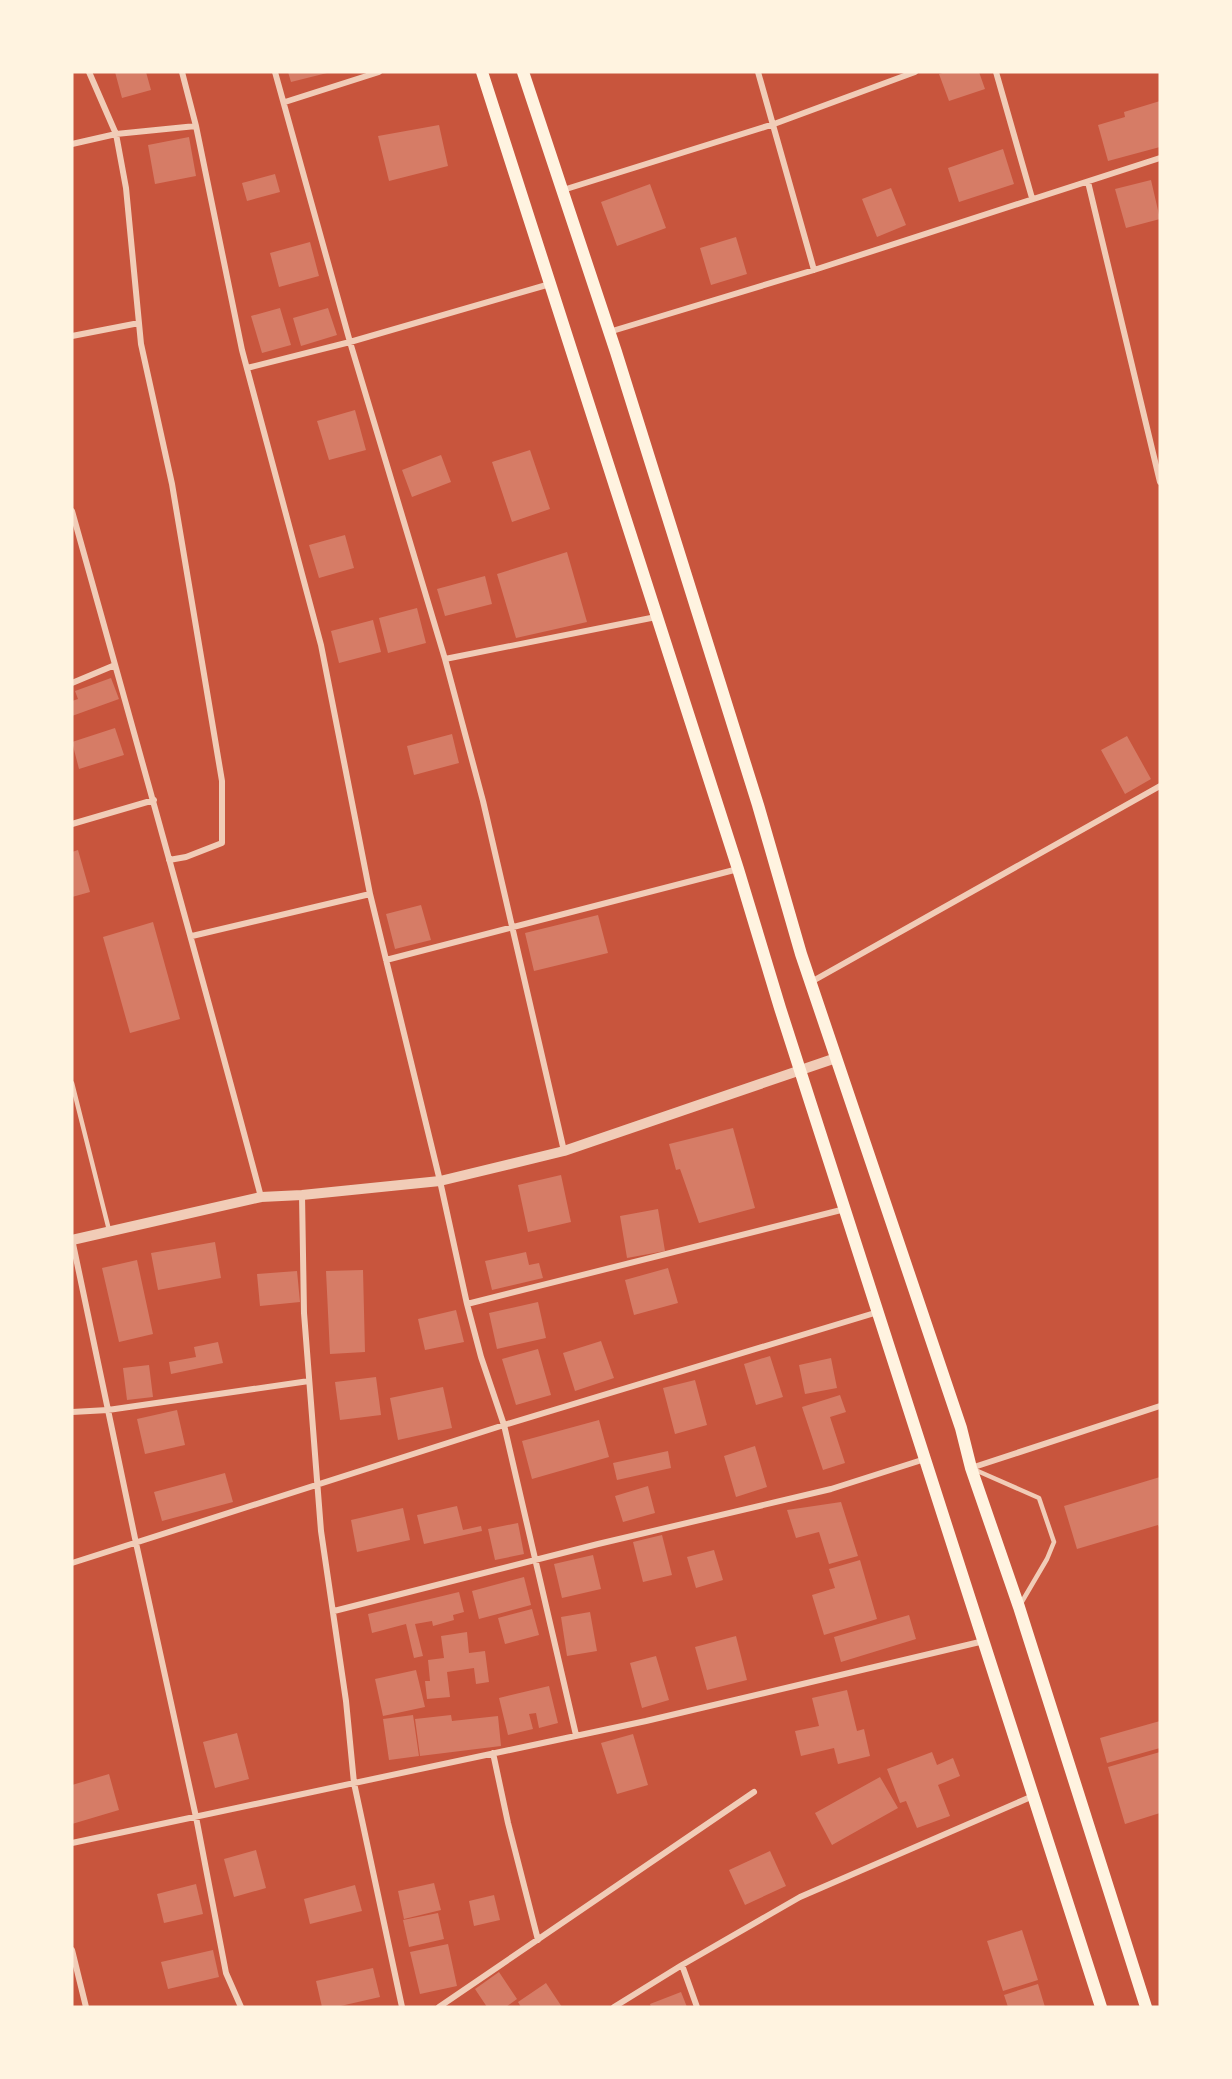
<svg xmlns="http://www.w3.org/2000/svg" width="1232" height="2079" font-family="'Varela Round',sans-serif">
  <rect width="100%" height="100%" fill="#c8553d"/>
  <path fill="#d67c66" d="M115,72H146L151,90L122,98Z
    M288,72H327V73L291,82Z
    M946,72H979L985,89L949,101L939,74Z
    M1160,101V147L1108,161L1098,125L1125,117L1124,112Z
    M439,125L448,166L389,181L378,136Z
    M189,137L196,176L155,184L148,145Z
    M1003,149L1014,184L959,202L948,168Z
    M275,174L280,192L247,201L242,183Z
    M1151,180L1160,219L1126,228L1115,189Z
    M650,184L666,228L617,246L601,202Z
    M891,188L906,225L877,237L862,199Z
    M736,237L747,274L711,285L700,248Z
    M310,242L319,276L279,287L270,253Z
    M280,308L291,345L262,353L251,316Z
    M328,308L337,335L301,346L293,318Z
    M355,410L366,450L329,460L317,421Z
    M530,450L550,509L512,522L492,462Z
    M441,455L451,482L412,497L402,470Z
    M345,535L354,568L319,578L309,545Z
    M567,552L587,622L516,638L497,574Z
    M485,576L492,604L445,616L437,589Z
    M417,608L426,643L388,653L379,618Z
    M373,620L381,652L339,663L331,631Z
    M111,678L119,699L72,716V701L78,699L75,691Z
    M115,728L124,755L79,769L72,742Z
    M452,734L459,763L414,775L407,746Z
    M1127,736L1151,779L1125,794L1101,750Z
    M78,850L90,892L72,897V852Z
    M421,905L431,940L395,949L386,914Z
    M598,915L608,953L534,971L525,933Z
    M153,922L180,1019L130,1033L103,937Z
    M733,1128L755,1208L699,1223L680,1169L676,1170L669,1144Z
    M561,1175L571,1222L528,1232L518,1185Z
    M658,1209L665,1251L627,1258L620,1216Z
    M215,1242L221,1278L158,1290L151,1253Z
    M526,1252L529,1265L539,1263L543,1278L492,1290L485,1261Z
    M137,1260L153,1334L119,1342L102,1268Z
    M668,1268L678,1303L634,1315L625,1280Z
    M363,1270L365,1352L330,1354L326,1271Z
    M297,1271L300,1302L260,1306L257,1274Z
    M538,1302L546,1338L497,1349L489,1313Z
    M456,1310L464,1342L425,1350L418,1319Z
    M601,1341L614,1378L575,1391L563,1353Z
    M218,1342L223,1363L171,1374L169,1362L196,1357L194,1347Z
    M538,1349L551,1395L516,1405L502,1359Z
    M770,1356L783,1397L756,1405L744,1364Z
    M831,1358L837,1388L805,1394L799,1365Z
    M149,1365L153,1397L127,1400L123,1368Z
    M376,1377L381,1415L340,1420L335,1382Z
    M695,1380L707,1425L675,1434L663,1388Z
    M443,1387L452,1428L398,1440L390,1398Z
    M840,1395L846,1412L830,1417L845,1463L823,1470L802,1407Z
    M177,1410L185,1445L145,1454L137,1419Z
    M599,1420L609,1457L532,1479L522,1441Z
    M755,1446L767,1487L736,1497L724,1456Z
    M668,1451L671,1468L617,1480L613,1463Z
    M225,1473L233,1502L162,1521L154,1492Z
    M1160,1477V1529L1158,1525L1077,1549L1064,1506Z
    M648,1486L655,1513L623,1522L615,1496Z
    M841,1502L858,1556L829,1564L819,1532L796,1538L787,1510Z
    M457,1506L463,1530L481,1526L482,1531L424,1544L417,1515Z
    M403,1508L410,1540L357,1552L351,1520Z
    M518,1523L524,1554L495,1560L488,1529Z
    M662,1535L672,1575L643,1582L633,1542Z
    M714,1550L723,1580L696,1588L687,1557Z
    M593,1555L601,1589L562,1598L554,1564Z
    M860,1560L877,1619L824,1635L812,1595L835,1588L829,1569Z
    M524,1577L531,1605L479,1619L472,1591Z
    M459,1592L464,1612L453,1615L454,1620L433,1626L432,1621L415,1624L423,1656L414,1658L406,1624L372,1633L368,1614Z
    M532,1609L539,1635L505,1644L498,1618Z
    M590,1612L597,1651L567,1656L561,1617Z
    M909,1615L916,1639L841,1662L834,1637Z
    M467,1632L469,1653L485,1651L489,1682L476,1684L474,1668L447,1672L450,1697L427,1699L425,1681H430L428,1660L444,1658L441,1636Z
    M736,1636L747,1680L707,1690L695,1647Z
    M656,1656L669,1700L642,1708L630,1663Z
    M416,1670L425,1707L383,1716L375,1679Z
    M549,1686L558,1723L539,1728L536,1713L529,1714L533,1729L508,1735L499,1698Z
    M847,1690L857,1731L864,1729L870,1756L838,1764L834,1748L801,1756L795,1731L819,1726L812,1698Z
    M413,1715L419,1756L389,1760L383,1719Z
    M451,1715L452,1721L498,1716L501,1746L420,1756L415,1719Z
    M1160,1721V1748L1107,1763L1100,1738Z
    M237,1733L249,1779L215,1788L203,1742Z
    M633,1734L648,1785L617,1794L601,1743Z
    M932,1752L937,1765L953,1758L960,1776L938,1785L950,1816L917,1828L906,1801L900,1803L887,1769Z
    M1160,1752V1813L1125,1824L1108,1767Z
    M109,1774L119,1810L72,1824V1785Z
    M880,1777L898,1808L832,1845L815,1813Z
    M256,1850L266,1888L234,1897L224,1859Z
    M770,1851L786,1886L745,1905L729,1870Z
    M434,1883L441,1910L404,1919L398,1891Z
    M196,1884L203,1914L164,1923L157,1894Z
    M355,1885L362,1911L310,1924L304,1899Z
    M494,1895L500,1920L474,1926L469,1901Z
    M438,1913L444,1939L409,1947L403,1920Z
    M1022,1930L1038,1980L1003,1991L987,1941Z
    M448,1944L457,1986L420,1994L410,1952Z
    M213,1950L219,1977L168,1989L161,1962Z
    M373,1968L380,1997L336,2007H322L316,1981Z
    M499,1972L517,1999L506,2007H487L475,1989Z
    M546,1983L562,2007H521L518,2002Z
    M1038,1984L1045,2007H1008L1004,1995Z
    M681,1992L687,2007H651L650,2004Z"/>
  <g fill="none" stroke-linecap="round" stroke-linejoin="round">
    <path stroke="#f1ccb7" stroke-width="4.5" d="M72,1083L109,1230
      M973,1469L1039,1498L1054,1542L1047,1559L1020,1605"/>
    <path stroke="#f1ccb7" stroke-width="6" d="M89,72L116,134L126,188L141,344L172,484L222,781V843L186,857L169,860
      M182,72L196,126L242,350L321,645L370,894L440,1181L467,1304L481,1357L504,1425L576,1735
      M275,72L350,342L445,659L483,801L564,1151
      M758,72L814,270
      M996,72L1032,198
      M285,102L379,72
      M72,144L116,134L196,126
      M1088,182L1160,482
      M563,190L774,124L915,72
      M609,332L814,270L1160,158
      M72,336L139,323
      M247,368L350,342L550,284
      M72,511C136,739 200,967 261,1197
      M445,659L656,617
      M72,683L115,665
      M72,824L154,800
      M192,936L370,894
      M386,960L738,869
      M811,982L1160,786
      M302,1195L304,1313L321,1531L346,1701L354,1783L402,2007
      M72,1239L136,1543L196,1817L226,1973L241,2007
      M467,1304L845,1209
      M72,1412L108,1410L309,1381
      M971,1468L1160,1406
      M72,1563L504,1425L878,1312
      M334,1611L598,1544L831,1489L925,1459
      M493,1753L508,1823L538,1940
      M72,1843L646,1721L984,1641
      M72,1950L86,2007
      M682,1965L697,2007
      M439,2007L754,1792
      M614,2007L682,1965L800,1897L1033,1796"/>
    <path stroke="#f1ccb7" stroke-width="10" d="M72,1240L261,1197L302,1195L440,1181L564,1151L836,1058"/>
    <path stroke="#fff3e0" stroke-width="12" d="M482,72L738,869L780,1008L1101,2007
      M523,72L616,352L758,805L801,954L961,1428L971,1468L1019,1607L1146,2007"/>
  </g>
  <rect width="1232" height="2079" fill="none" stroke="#fff3e0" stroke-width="147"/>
</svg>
